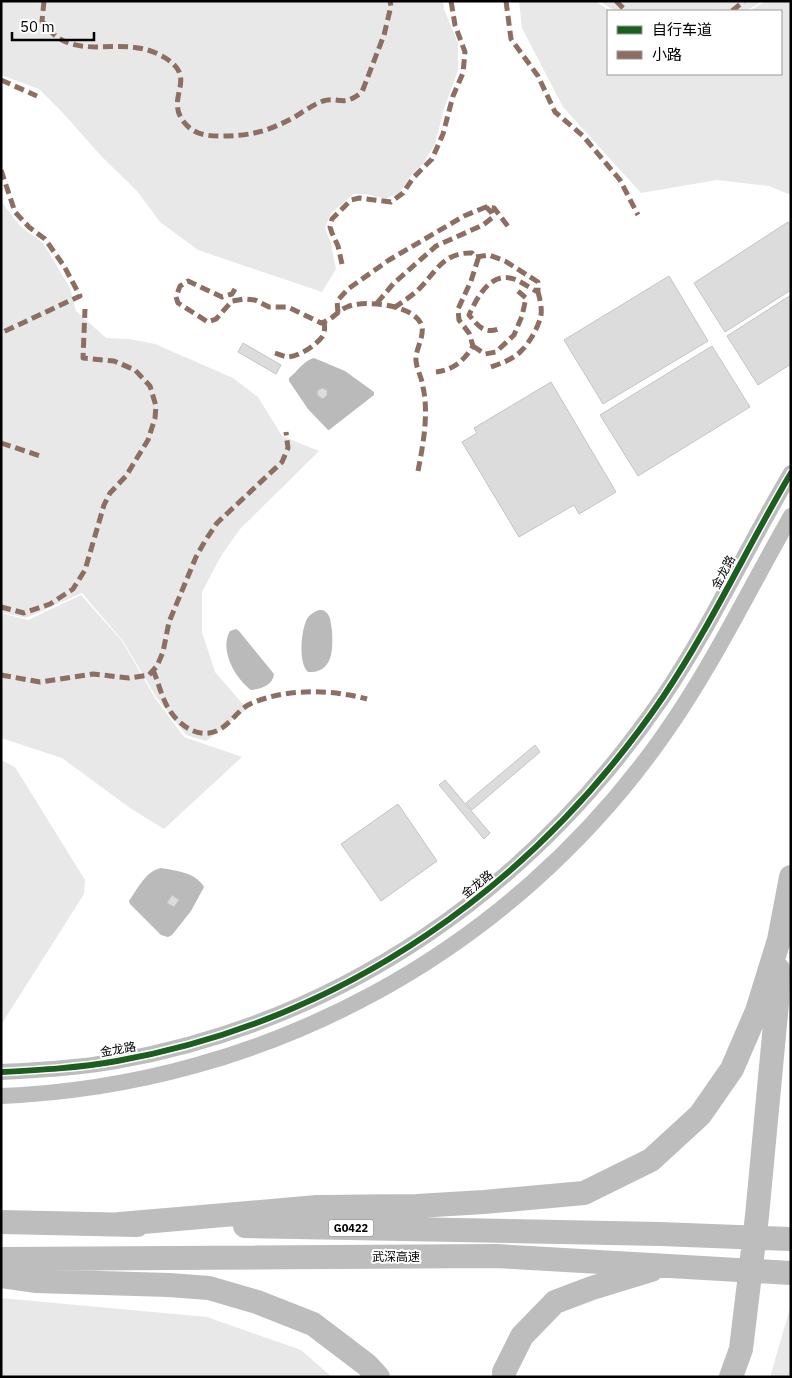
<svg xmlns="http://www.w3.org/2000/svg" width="792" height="1378" font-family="'IBM Plex Sans','Noto Sans SC',sans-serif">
  <rect width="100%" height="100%" fill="#fff"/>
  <path fill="#e8e8e8" d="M1,1H443L444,9L458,43V70L444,109L435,144L423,164L413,173L399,193L385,199L366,194H354L331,213L325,228L331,244L336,269L322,292L198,250L160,222L137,191L102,157L63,113L39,89L1,75Z
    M519,1H595L611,11H608V74H781V11H749L766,1H791V195L769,186L717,180L641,193L563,107L522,28Z
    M599,1H763L746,11H615Z
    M1,201L20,226L43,243L70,288L76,311L106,338L129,339L155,344L233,378L258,397L282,436L319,451L240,529L221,556L202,592V632L215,672L247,709L206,741L186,735L156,697L123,641L82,593L26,618L1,612Z
    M81,595L122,641L155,698L184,737L242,757L164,829L130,808L62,758L1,738V613L28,620Z
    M1,760L15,767L85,880L84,894L1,1025Z
    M1,1298L207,1317L301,1350L332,1377H1Z
    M791,1305V1377H770Z"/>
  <path fill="#bababa" d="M314,358L345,371L374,392V395L329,430H328L308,409L289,381V378C297,372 304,360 314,358Z
    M319,610C323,610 324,610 327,613C331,617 331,625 332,631C333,650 333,673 308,672C298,664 301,630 307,619C310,614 314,612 319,610Z
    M236,629L239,631L274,674C273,685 261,689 251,690C235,678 219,650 230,631Z
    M161,868C177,871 195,872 204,887L191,911L172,935L168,937L161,935L130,904L129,901C138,888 146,871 161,868Z"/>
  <path fill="#dcdcdc" stroke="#c4c4c4" d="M788,222L791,226V290L725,332L694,283Z
    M669,276L708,341L603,404L564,340Z
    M791,295V364L758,385L727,336Z
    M243,343L281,365L276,374L238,352Z
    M712,346L750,407L638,476L600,415Z
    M551,382L616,492L579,514L574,505L519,537L462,442L477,433L474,428Z
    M322,388L327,390V395L323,399L318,396L317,391Z
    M535,745L540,752L472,810L466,803Z
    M445,780L490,833L484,839L439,785Z
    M398,804L437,861L381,901L341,844Z
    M172,895L179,900L174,907L167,903Z"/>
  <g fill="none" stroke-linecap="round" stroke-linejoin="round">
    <path stroke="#bdbdbd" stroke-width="16" d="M1,1072C40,1070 78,1068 117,1061C345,1020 533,887 663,697C711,626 747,547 791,473
      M1,1096C266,1085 510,953 663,736C713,665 748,591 791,516"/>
    <path stroke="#bdbdbd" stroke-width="24" d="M1,1222L137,1225
      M120,1224L317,1207L417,1206L484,1202L584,1193L651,1160L700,1115L732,1069L757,1011L779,940L791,877
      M245,1226L660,1234L791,1239
      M1,1259L496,1256L791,1273
      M1,1276L35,1281L169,1285L209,1288L257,1302L313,1324L367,1365L378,1377
      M504,1377V1372L522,1336L555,1302L592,1288L651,1270
      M731,1377L741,1349L757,1216L777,1003L778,969"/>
    <path stroke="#8d6e63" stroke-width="5" stroke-dasharray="10 5" stroke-linecap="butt" d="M44,1L42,21C72,66 117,34 158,54C203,76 164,95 183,121C193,134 205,136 220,136C250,136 266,132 293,118C303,112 312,105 323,101C339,96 342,108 362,92L384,35L391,6L390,1
      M506,1L511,39L538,76L555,112L583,136L620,180L638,215
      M616,1L626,11
      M732,11L744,1
      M1,80L37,96
      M1,170L15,212L29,227L45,239L64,266L80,296L1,333
      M476,257L489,255L505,261L538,282V292C530,288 522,282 514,279C490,271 477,298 469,315C479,327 485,335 501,328
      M342,264L338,246L332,233L330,227L332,219L351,200L359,198L391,202L403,193L413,178L432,159L443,134L453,96L463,73L465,52L455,25L451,1
      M235,289L232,294L222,297L188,281L180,286L176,297L178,303L208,322L216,319L232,301L244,299L255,300L269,307H288L321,323C334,319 337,311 347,307C364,299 418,305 422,327C424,338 415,350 416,361C417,370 422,378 423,387C429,414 423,445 418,471
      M377,303L394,283L436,246L483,225L493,217L491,212L486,207
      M394,308C402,302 412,296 419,289C436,272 443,252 472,253L478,259L471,281L458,309L459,320L469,333L473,346C464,361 453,370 436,372
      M338,313L337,301L348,289L389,260L464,216L486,207L494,208L510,229
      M473,346L485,354L496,352L514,335L522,316L526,298L518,291L514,290
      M275,353C278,354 283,356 287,357C298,357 315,346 322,337C325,332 325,327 324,322
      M491,367C502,363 514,359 522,350C530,342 539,326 541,315C542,308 540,299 538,292
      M1,443L40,456
      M1,607L24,613L50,604L73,589L85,570L104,505L110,493L126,476L148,440L155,418L156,406L150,386L135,370L114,361L83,358L85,309
      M153,670C158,681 161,695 167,706C178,726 201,742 222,728C232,721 238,711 248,705C283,688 331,689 367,699
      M1,675L40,682L93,674L129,678L149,675L157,666L163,652L169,622L196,557L205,541L217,523L282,462L288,448L286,432"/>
    <defs>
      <path id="cycleway" d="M1,1072C40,1070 78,1068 117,1061C345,1020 533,887 663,697C711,626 747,547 791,473"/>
    </defs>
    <use href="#cycleway" stroke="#fff" stroke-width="9"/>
    <use href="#cycleway" stroke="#1b5e20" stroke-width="6"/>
  </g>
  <g text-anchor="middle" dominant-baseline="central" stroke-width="4" stroke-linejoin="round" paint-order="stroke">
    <rect fill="#fff" stroke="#4c4c4c" stroke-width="1" x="328.5" y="1219.5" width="45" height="17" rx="4"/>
    <g font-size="11" font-weight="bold" fill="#000">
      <text x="351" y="1228">G0422</text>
    </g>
    <g font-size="12" fill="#000" stroke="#fff">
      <text transform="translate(723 572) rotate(-62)">金龙路</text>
      <text transform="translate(477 884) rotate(-39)">金龙路</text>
      <text transform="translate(118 1049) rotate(-10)">金龙路</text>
      <text x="396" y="1256">武深高速</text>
    </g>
  </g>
  <rect width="792" height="1378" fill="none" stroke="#000000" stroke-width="5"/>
  <rect x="607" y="10" width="175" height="65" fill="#ffffff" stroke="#999999"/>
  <rect x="617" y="26" width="25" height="8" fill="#1b5e20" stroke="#999999"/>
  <text x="652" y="35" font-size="15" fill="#000000">自行车道</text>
  <rect x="617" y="51" width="25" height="8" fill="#8d6e63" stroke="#999999"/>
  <text x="652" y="60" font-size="15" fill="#000000">小路</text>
  <path d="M12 32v8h82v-8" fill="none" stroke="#000000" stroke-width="2.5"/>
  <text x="20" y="32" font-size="15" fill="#000000" stroke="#ffffff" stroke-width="4" paint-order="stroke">50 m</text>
</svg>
